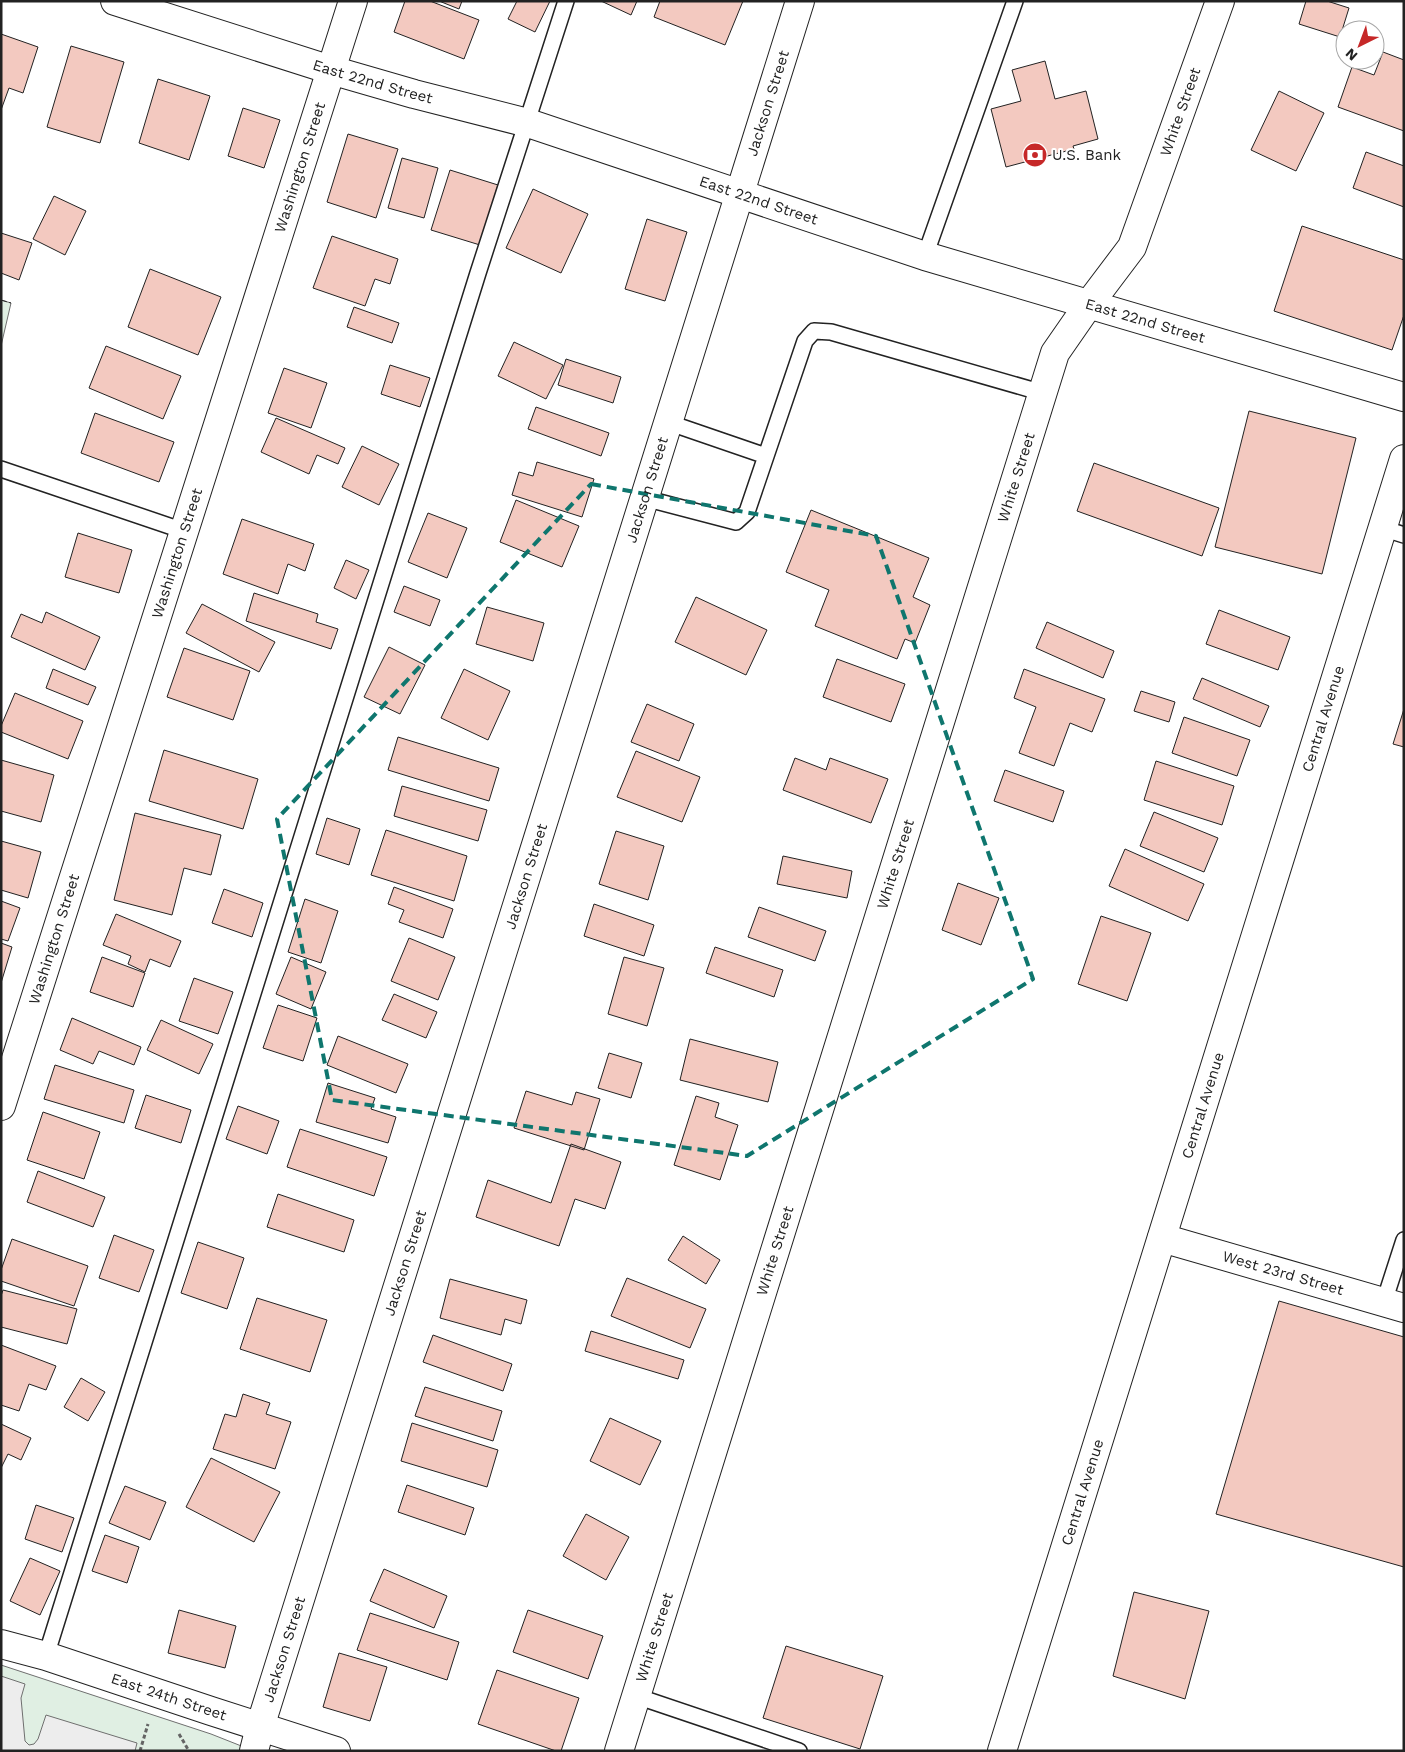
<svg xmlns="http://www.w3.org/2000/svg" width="1405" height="1752" font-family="'Work Sans',sans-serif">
  <rect width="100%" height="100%" fill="#fff"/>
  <path fill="#e0efe3" stroke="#6f6f6f" d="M1,300L11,303L1,346Z
    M1,1665L211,1734L254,1751H1Z"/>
  <path fill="#ededed" stroke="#6f6f6f" d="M1,1676L25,1684L21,1698L25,1741L29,1745L34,1744L38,1739L46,1715L137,1743L135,1751H1Z"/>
  <path fill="#f3c9c0" stroke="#222" d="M405,1H430L479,20L464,59L394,32Z
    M439,1H462L459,9Z
    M517,1H550L535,32L508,19Z
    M601,1H637L631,15Z
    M660,1H743L725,45L654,17Z
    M1306,1H1327L1349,8L1340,37L1299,24Z
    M1,34L38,47L23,93L9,88L1,110Z
    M71,46L124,62L100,143L47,127Z
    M1383,52L1404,60V131L1338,107L1352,67L1374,75Z
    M1045,61L1055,99L1086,91L1098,139L1073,146L1074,149L1006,167L991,109L1021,101L1012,70Z
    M158,79L210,96L189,160L139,143Z
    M1279,91L1324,113L1296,171L1251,150Z
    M243,108L280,120L264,168L228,156Z
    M348,134L398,149L376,218L327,202Z
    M1366,152L1404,166V207L1353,188Z
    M402,158L438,168L424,218L388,208Z
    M450,170L498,185L480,245L431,230Z
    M533,189L588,214L561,273L506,248Z
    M54,196L86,211L65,255L33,239Z
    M647,219L687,232L665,301L625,289Z
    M1302,226L1404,260V315L1392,350L1274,311Z
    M1,233L32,243L19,280L1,273Z
    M332,236L398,259L390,284L375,279L365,306L313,288Z
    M150,269L221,297L198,355L128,327Z
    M354,307L399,323L392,343L347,327Z
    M514,342L563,365L546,399L498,376Z
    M106,346L181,376L163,419L89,388Z
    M566,359L621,377L613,403L558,385Z
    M390,365L430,378L420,407L381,394Z
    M284,368L327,383L311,428L268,413Z
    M536,407L609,433L601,456L528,429Z
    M1249,411L1356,438L1322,574L1215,547Z
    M95,413L174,442L159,482L81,453Z
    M276,418L345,448L338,464L317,455L309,474L261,452Z
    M362,446L399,464L379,505L342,487Z
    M537,462L594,479L582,517L512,495L519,472L533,476Z
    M1094,463L1219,508L1202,556L1077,511Z
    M516,500L579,526L562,567L500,542Z
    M811,510L929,558L913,597L930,605L915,643L905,639L897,659L815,626L829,590L786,572Z
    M428,513L467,528L447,578L408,562Z
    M242,519L314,544L305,571L288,564L278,594L223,574Z
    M78,533L132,550L119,593L65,577Z
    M346,560L369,570L356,599L334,588Z
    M404,586L440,600L430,626L394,612Z
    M254,593L318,614L316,622L338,629L331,649L246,621Z
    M696,597L767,630L746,675L675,642Z
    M202,604L275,642L259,672L186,633Z
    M487,607L544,623L533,661L476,644Z
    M1219,610L1290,637L1278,670L1206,644Z
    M46,612L100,637L85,670L11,637L21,614L42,623Z
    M1047,622L1114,651L1103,678L1036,648Z
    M389,647L425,665L400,714L364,697Z
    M184,648L250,671L233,720L167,697Z
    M837,659L905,684L891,722L823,697Z
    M53,669L96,687L88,705L46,688Z
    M464,669L510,691L488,740L441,718Z
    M1024,669L1105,699L1092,732L1070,723L1054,766L1019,753L1036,707L1014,698Z
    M1202,678L1269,706L1260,727L1193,699Z
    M1141,691L1175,702L1169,722L1134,711Z
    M15,693L83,721L68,759L1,732V726Z
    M647,704L694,724L679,761L631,742Z
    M1404,709V747L1393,744Z
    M1184,717L1250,740L1237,776L1172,753Z
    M398,737L499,768L489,801L388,770Z
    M164,750L258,779L243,829L149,801Z
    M636,751L700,777L682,822L617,797Z
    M795,758L826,770L830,758L888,779L871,823L783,790Z
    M1,760L54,775L41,822L1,811Z
    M1156,761L1234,786L1222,825L1144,800Z
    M1005,770L1064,791L1053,822L994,801Z
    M402,786L487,810L478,841L394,816Z
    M1154,812L1218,838L1204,872L1140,846Z
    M135,813L221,835L211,875L184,868L172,915L114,900Z
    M327,818L360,829L349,865L316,854Z
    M386,830L467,856L454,901L371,875Z
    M616,831L664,846L648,900L599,884Z
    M1,841L41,852L28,898L1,890Z
    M1125,849L1204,884L1188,921L1109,886Z
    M783,856L852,871L847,898L777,884Z
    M958,883L999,898L981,945L942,930Z
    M394,887L453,909L443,938L399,922L404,910L388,904Z
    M224,889L263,903L252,937L212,923Z
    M305,899L338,911L321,963L288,952Z
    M1,901L20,908L8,941L1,939Z
    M594,904L654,925L644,956L584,936Z
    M759,907L826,931L815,961L748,937Z
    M116,914L181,941L170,967L150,959L145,972L128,964L131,956L103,945Z
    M1101,916L1151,933L1127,1001L1078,984Z
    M409,938L455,957L438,1000L391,981Z
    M1,943L12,947L1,983Z
    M715,947L783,970L774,997L706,973Z
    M102,957L145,973L133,1007L90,992Z
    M291,957L326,972L311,1009L276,994Z
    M624,957L664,968L647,1026L608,1014Z
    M194,978L233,992L218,1034L179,1021Z
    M394,994L437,1012L426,1038L382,1020Z
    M278,1005L317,1018L303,1061L263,1048Z
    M72,1018L141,1047L134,1065L99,1051L93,1064L60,1050Z
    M161,1020L213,1044L199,1074L147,1050Z
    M338,1036L408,1064L396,1093L327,1065Z
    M690,1039L778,1062L768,1102L680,1080Z
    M609,1053L642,1063L631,1098L598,1088Z
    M55,1065L134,1090L124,1123L44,1099Z
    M328,1083L375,1098L371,1109L396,1117L388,1143L316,1122Z
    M526,1091L572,1105L576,1092L600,1099L584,1150L514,1128Z
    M146,1095L191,1110L181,1143L135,1128Z
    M696,1096L719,1103L715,1117L738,1125L720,1180L674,1165Z
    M238,1106L279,1121L267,1154L226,1139Z
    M43,1112L100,1132L84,1179L27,1160Z
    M300,1129L387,1157L374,1196L287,1167Z
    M571,1144L621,1162L605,1209L575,1199L559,1246L476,1217L488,1180L551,1203Z
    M38,1171L105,1197L93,1227L27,1202Z
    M278,1194L354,1220L344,1252L267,1227Z
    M114,1235L154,1250L139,1292L99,1278Z
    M683,1236L720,1260L706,1284L668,1260Z
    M12,1239L88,1266L74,1306L1,1281V1270Z
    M198,1242L244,1258L227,1309L181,1293Z
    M627,1278L706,1309L690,1348L611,1316Z
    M450,1279L527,1300L521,1324L505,1319L501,1335L440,1318Z
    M3,1290L77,1309L67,1344L1,1327V1296Z
    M257,1298L327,1320L310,1372L240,1349Z
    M1279,1301L1404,1337V1567L1216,1514Z
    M591,1331L684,1360L678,1379L585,1351Z
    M433,1335L512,1364L503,1391L423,1362Z
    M1,1345L56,1366L46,1390L29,1384L19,1411L1,1405Z
    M81,1378L105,1392L88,1421L64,1407Z
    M425,1387L502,1411L493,1441L415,1416Z
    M243,1394L270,1403L266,1414L291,1422L275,1469L213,1449L225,1414L236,1417Z
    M610,1418L661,1441L640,1485L590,1461Z
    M412,1423L498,1450L487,1487L401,1461Z
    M1,1424L31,1438L21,1460L8,1454L1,1468Z
    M211,1458L280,1492L254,1542L186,1507Z
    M407,1485L474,1508L465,1535L398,1512Z
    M125,1486L166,1502L150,1540L109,1523Z
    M36,1505L74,1518L62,1552L25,1539Z
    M586,1514L629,1537L606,1580L563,1556Z
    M105,1535L139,1547L127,1583L92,1571Z
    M30,1558L60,1571L40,1615L10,1601Z
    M384,1569L447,1596L434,1628L370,1601Z
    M1134,1592L1209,1611L1185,1699L1113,1676Z
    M179,1610L236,1626L225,1668L168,1653Z
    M528,1610L603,1636L588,1679L513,1652Z
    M370,1613L459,1642L447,1680L357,1650Z
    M786,1646L883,1676L860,1749L763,1718Z
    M339,1653L387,1667L370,1721L323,1707Z
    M497,1670L579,1698L561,1751H556L478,1724Z"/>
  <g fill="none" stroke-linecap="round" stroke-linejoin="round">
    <defs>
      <path id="lane" d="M925,256L1015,1
        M667,422L766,456
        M1,469L184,531
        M644,498L736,522L747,512L805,341L814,331L831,332L1043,393
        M1382,528L1404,535
        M1384,1302L1404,1240
        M46,1656L478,273L566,1
        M636,1696L799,1751"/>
      <g id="street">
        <path id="s1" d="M1,1106L353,1"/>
        <path id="s2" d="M1162,1238L1404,1308"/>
        <path id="s3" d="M1,1644L46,1656L211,1711L336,1751"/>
        <path id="s4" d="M254,1751L260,1727L800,1"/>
        <path id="s5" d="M619,1751L1055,353L1089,304L1132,247L1220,1"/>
      </g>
      <g id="secondary">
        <path id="s6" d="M115,1L331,70L414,94L528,123L925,256L1404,397"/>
      </g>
      <g id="primary">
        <path id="s7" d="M1002,1751L1404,459"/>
      </g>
    </defs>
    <use href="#lane" stroke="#222" stroke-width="18"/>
    <use href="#street" stroke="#222" stroke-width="30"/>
    <use href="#secondary" stroke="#222" stroke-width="30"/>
    <use href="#primary" stroke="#222" stroke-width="30"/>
    <path stroke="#646464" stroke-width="3" stroke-dasharray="4 2.5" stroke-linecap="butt" d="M179,1734L189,1751
      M140,1751L148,1724"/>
    <use href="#lane" stroke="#fff" stroke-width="15"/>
    <use href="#street" stroke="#fff" stroke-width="28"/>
    <use href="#secondary" stroke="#fff" stroke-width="28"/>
    <use href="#primary" stroke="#fff" stroke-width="28"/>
    <path stroke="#222" stroke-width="1" stroke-dasharray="6 2.5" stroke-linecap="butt" d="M1,300L11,303"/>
  </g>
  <path fill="none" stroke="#0f766e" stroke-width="4" stroke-dasharray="10 6" stroke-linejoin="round" d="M591,484L876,536L1033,979L747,1156L332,1100L277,819Z"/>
  <defs>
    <symbol id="bank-disc" viewBox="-11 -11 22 22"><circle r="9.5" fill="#c62828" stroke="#fff"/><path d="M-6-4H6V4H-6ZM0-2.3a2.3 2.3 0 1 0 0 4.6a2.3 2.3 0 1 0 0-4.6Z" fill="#fff"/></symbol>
  </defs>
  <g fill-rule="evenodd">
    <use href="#bank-disc" x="1021" y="141" width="28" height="28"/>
  </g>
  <g text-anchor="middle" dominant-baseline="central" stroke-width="4" stroke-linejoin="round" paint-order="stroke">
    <g font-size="15" fill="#222" stroke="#fff">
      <text stroke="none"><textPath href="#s6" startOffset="270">East 22nd Street</textPath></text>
      <text stroke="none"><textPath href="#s4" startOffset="1726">Jackson Street</textPath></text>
      <text stroke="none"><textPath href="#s5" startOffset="1739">White Street</textPath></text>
      <text stroke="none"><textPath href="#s1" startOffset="985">Washington Street</textPath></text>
      <text stroke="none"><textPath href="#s6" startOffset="674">East 22nd Street</textPath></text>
      <text stroke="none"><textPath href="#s6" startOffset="1079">East 22nd Street</textPath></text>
      <text stroke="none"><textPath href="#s5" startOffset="1334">White Street</textPath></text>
      <text stroke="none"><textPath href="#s4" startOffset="1321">Jackson Street</textPath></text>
      <text stroke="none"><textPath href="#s1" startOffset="580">Washington Street</textPath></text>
      <text stroke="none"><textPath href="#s7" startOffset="1081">Central Avenue</textPath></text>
      <text stroke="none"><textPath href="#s5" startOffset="929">White Street</textPath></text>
      <text stroke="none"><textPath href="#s4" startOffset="916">Jackson Street</textPath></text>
      <text stroke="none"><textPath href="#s1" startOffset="175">Washington Street</textPath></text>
      <text stroke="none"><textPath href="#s7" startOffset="676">Central Avenue</textPath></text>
      <text stroke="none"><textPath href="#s5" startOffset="524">White Street</textPath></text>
      <text stroke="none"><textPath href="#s4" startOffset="511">Jackson Street</textPath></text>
      <text stroke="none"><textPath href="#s2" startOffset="126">West 23rd Street</textPath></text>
      <text stroke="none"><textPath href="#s7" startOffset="271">Central Avenue</textPath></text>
      <text stroke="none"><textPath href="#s5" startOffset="119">White Street</textPath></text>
      <text stroke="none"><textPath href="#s4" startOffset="106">Jackson Street</textPath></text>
      <text stroke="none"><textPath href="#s3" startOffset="176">East 24th Street</textPath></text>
    </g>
    <g font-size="15" fill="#222" stroke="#fff" text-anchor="start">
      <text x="1052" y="155">U.S. Bank</text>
    </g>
  </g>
  <rect width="1405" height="1752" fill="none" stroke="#222222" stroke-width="5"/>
  <g transform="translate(1360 45) rotate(222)"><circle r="24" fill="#ffffff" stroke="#a7a7a7"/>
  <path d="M0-4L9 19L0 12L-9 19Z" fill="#c62828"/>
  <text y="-8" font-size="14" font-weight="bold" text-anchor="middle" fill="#222222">N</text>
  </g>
</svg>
